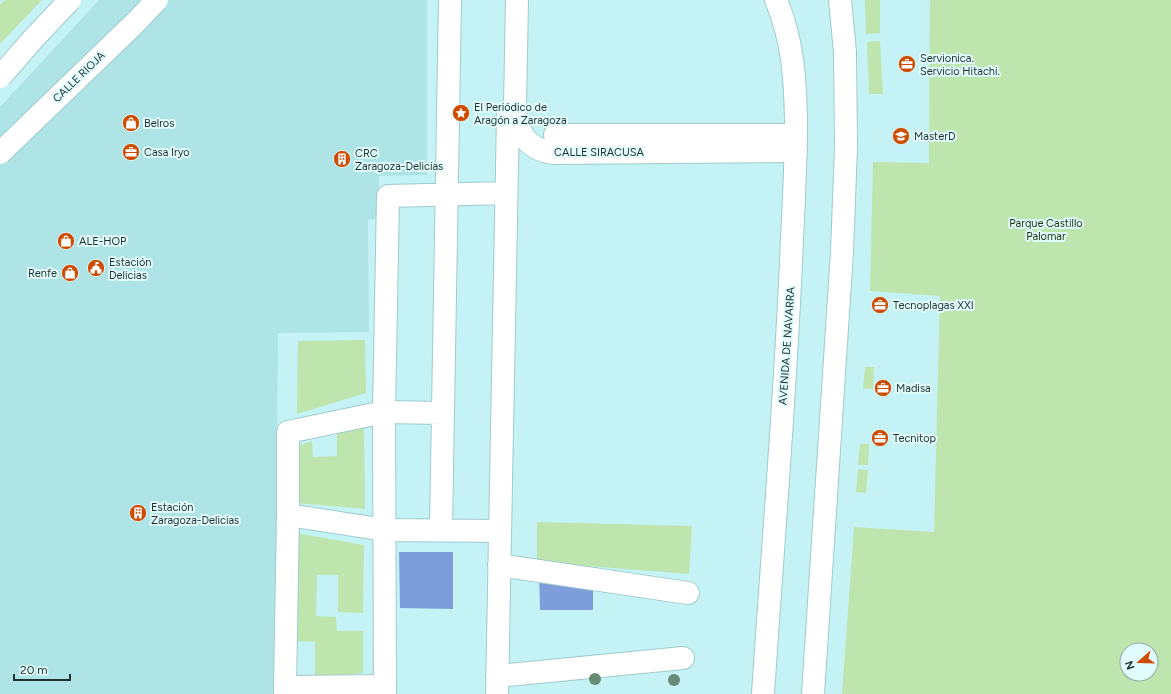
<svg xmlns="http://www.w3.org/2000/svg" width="1171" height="694" font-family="Figtree,sans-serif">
  <rect width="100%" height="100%" fill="#c5f3f5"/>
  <path fill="#afe4e7" d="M99,0H427V175L379,176L378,219L368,220L369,332L278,333L275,694H0V107Z"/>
  <path fill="#bee5ad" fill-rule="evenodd" d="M6,0H42L0,44V4Z
    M865,0H880V33L866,34Z
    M930,0H1171V694H842L854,527L934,532L940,296L870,291L873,162L929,163ZM1127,650H1151V674H1127Z
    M880,41L883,94H869L867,42Z
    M365,340L366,393L297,414L298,341Z
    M865,367H874L873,389L863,388Z
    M364,425L365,509L296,503L297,446L312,441L313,457L337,456V434Z
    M860,444H869L868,465H858Z
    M858,469L868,470L866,493L856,492Z
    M537,522L692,526L689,574L537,562Z
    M296,533L364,545L363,613L338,612V575H317L316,616L336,617L337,631H363V673L315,678V642L295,641Z"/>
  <path fill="#7d9ddb" d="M399,552H453V609L400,608Z
    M539,572L593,582V610H540Z"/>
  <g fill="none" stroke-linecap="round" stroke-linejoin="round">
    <defs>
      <path id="minor" d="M517,0L515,107C517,132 526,149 553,153L796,151
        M555,135H796
        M288,515V432L384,412L443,413
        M441,529L450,0
        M499,565L688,593
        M497,676L683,658
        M285,687L288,515L385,530L499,531
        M285,694V687L385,686
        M385,694L384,412L388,196L506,193
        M497,694L508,115"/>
      <path id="major" d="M763,694C773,542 786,391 792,239C794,200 796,160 796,120C795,77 793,41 776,0
        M813,694L842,252L846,147L845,52L840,0"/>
    </defs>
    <use href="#minor" stroke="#9fcbcd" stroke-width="24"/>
    <use href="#major" stroke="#9fcbcd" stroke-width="24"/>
    <use href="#minor" stroke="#fff" stroke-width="22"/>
    <use href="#major" stroke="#fff" stroke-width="22"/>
    <defs>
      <path id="minor-bridge" d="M0,153L135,23L157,0"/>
      <path id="major-bridge" d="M0,77L34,38L70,0"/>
    </defs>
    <use href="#minor-bridge" stroke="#9fcbcd" stroke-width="24" stroke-linecap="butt"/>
    <use href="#major-bridge" stroke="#9fcbcd" stroke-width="24" stroke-linecap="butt"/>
    <use href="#minor-bridge" stroke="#fff" stroke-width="22"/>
    <use href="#major-bridge" stroke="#fff" stroke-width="22"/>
  </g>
  <g fill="#668a73">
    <circle cx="595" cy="679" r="6"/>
    <circle cx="674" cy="680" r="6"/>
  </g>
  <defs>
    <symbol id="office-disc" viewBox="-11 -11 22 22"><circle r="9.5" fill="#cf4b00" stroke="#e1fcfd"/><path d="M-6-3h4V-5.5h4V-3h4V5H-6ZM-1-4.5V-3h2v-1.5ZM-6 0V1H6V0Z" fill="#fff"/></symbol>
    <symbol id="sight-disc" viewBox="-11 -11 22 22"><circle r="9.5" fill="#cf4b00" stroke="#e1fcfd"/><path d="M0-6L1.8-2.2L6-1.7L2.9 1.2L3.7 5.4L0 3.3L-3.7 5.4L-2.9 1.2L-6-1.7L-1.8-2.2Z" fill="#fff"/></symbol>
    <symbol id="shop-disc" viewBox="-11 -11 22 22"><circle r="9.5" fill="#cf4b00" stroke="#e1fcfd"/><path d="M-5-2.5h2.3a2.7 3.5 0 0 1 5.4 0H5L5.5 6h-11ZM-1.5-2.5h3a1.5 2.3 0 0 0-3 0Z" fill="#fff"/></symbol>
    <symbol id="school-disc" viewBox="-11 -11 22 22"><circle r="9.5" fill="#cf4b00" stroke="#e1fcfd"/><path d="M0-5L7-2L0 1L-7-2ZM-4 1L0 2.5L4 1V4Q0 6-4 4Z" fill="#fff"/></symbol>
    <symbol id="building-disc" viewBox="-11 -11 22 22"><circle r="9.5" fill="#cf4b00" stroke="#e1fcfd"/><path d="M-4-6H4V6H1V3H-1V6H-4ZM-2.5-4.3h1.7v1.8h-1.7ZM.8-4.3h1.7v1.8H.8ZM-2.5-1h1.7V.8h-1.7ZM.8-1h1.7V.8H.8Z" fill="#fff"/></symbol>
    <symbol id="civic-disc" viewBox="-11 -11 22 22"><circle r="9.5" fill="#cf4b00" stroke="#e1fcfd"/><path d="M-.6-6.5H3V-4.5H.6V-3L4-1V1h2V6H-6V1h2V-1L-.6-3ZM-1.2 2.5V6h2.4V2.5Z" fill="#fff"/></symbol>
  </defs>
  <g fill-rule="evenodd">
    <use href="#office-disc" x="897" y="54" width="20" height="20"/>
    <use href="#sight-disc" x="451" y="103" width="20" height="20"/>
    <use href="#shop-disc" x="121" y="113" width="20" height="20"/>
    <use href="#school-disc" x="891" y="126" width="20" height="20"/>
    <use href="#office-disc" x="121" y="142" width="20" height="20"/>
    <use href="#building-disc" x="332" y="149" width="20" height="20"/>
    <use href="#shop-disc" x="56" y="231" width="20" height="20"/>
    <use href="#civic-disc" x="86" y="258" width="20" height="20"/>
    <use href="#shop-disc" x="60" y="263" width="20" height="20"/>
    <use href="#office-disc" x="870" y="295" width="20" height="20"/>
    <use href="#office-disc" x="873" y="378" width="20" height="20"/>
    <use href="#office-disc" x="870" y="428" width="20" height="20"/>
    <use href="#building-disc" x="128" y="503" width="20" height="20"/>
  </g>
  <g text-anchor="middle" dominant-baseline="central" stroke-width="4" stroke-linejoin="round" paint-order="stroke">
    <g font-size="11" fill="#1e3030" stroke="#e1fcfd" text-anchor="start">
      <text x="920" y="58">Servionica.<tspan x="920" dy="13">Servicio Hitachi.</tspan></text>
      <text x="474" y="107">El Periódico de<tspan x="474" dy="13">Aragón a Zaragoza</tspan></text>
      <text x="144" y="123">Belros</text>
      <text x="914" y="136">MasterD</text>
      <text x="144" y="152">Casa Iryo</text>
      <text x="355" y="153">CRC<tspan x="355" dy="13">Zaragoza-Delicias</tspan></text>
      <text x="79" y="241">ALE-HOP</text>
      <text x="109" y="262">Estación<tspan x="109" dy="13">Delicias</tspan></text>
      <text x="57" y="273" text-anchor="end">Renfe</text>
      <text x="893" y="305">Tecnoplagas XXI</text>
      <text x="896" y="388">Madisa</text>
      <text x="893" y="438">Tecnitop</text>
      <text x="151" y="507">Estación<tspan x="151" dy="13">Zaragoza-Delicias</tspan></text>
    </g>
    <g font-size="11" fill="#1e3030" stroke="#e1fcfd">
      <text transform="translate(79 77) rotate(-44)">CALLE RIOJA</text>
      <text x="599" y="152">CALLE SIRACUSA</text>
      <text transform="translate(787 346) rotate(-86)">AVENIDA DE NAVARRA</text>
    </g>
    <g font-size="11" fill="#183408" stroke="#e1fcfd">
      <text x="1046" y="223">Parque Castillo<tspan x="1046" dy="13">Palomar</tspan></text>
    </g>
  </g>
  <g transform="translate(1139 662) rotate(250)"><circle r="19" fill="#e1fcfd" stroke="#93aaab"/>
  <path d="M0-3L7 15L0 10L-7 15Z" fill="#cf4b00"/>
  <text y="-6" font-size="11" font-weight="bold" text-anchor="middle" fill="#1e3030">N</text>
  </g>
  <path d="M14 674v6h56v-6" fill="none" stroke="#1e3030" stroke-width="2"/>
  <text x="20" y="674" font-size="12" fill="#1e3030" stroke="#e1fcfd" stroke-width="3" paint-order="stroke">20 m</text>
</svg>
